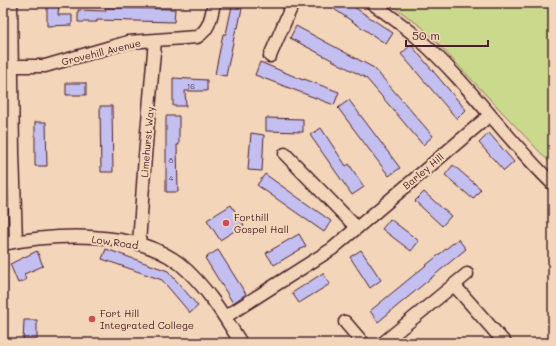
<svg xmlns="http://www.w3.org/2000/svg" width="556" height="346" font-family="Mali,sans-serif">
  <rect width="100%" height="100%" fill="#f3d6b9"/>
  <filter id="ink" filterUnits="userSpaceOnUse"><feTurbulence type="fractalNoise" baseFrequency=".025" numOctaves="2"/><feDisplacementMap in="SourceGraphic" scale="8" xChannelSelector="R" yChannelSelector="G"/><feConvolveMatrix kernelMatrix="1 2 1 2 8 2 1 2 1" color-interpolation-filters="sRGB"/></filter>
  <g filter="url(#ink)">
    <path fill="#cbd98c" stroke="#8a7c5c" d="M389,3H553V166L423,28Z"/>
    <path fill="#c3bff1" stroke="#4a1f2b" d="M47,3H59L58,15H72V25L47,26Z
      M325,3H348L393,33L386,44Z
      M232,6L242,8L238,28H236L226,76L215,74L223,34H226Z
      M105,8L175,9L174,22L97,20V22H78V10L106,11Z
      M296,26L374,68L433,136L423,145L366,78L290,38Z
      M411,45L466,110L457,119L401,54Z
      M260,62L303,80L304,79L339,92L334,105L255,75Z
      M173,78L207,80V91H185L186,106H173Z
      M66,83H86V95H66Z
      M349,100L400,168L389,176L338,108Z
      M100,106H112L113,172H101Z
      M166,116H179V145H177L178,192H166Z
      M266,118L303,119V132L266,131Z
      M35,122H46L47,166H35Z
      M321,128L346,166L349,164L364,187L352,195L310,135Z
      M251,133L264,135L262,171L248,170Z
      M489,133L514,162L504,171L479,143Z
      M453,165L481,189L473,199L445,175Z
      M265,174L331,221L324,232L257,185Z
      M424,192L451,216L442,226L415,201Z
      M231,205L244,225L220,240L207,220Z
      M390,219L419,241L411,251L382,229Z
      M299,234L306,246L274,265L266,253Z
      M458,239L466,249L378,322L370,311Z
      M106,249L168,271L198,306L190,313L162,280L102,259Z
      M218,250L246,294L233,303L205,258Z
      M361,250L381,280L370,288L350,257Z
      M37,251L43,266L24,274L26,280L18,283L10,264Z
      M323,273L330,284L299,303L292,293Z
      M24,320H37V343H23Z"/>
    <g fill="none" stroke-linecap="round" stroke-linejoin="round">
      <defs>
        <path id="minor" d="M11,3L13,153L16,241
          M372,3C388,15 405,26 420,40C469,84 506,139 553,184
          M270,56L293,3
          M12,66H45L128,42L197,37C210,29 211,17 214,3
          M285,154L357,228
          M3,244C54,234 137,229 180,264C206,286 223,314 241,343
          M139,244L145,156L155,40
          M454,285L505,343
          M225,317L332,249L490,115
          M345,322L363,343
          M383,343L467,274"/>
      </defs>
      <use href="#minor" stroke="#4a1f2b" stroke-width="15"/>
      <use href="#minor" stroke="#f3d6b9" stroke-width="12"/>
    </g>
  </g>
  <g fill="#d1495b" stroke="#f3d6b9" stroke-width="1.5">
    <circle cx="226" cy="223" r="4"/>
    <circle cx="92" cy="319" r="4"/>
  </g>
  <g text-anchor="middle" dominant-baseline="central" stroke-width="4" stroke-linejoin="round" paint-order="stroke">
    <g font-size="8" fill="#68475c">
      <text x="191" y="86">16</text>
      <text x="171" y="160">8</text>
      <text x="171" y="178">4</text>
    </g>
    <g font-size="10" fill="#4a1f2b" stroke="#f3d6b9">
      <text transform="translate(101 52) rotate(-14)">Grovehill Avenue</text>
      <text transform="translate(147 142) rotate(-85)">Limehurst Way</text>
      <text transform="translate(423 171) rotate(-40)">Barley Hill</text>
      <text transform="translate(115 242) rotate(8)">Low Road</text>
    </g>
    <g font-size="10" fill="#4a1f2b" stroke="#f3d6b9" text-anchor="start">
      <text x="234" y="217">Forthill<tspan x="234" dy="12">Gospel Hall</tspan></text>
      <text x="100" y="313">Fort Hill<tspan x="100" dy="12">Integrated College</tspan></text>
    </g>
  </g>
  <rect width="556" height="346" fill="none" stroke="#f3d6b9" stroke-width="16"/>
  <rect x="8" y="8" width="540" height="330" fill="none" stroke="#4a1f2b" stroke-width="1.5" filter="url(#ink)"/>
  <path d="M406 40v6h82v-6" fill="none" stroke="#4a1f2b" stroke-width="2"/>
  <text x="412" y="40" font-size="12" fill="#4a1f2b" stroke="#f3d6b9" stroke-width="3" paint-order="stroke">50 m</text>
</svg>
